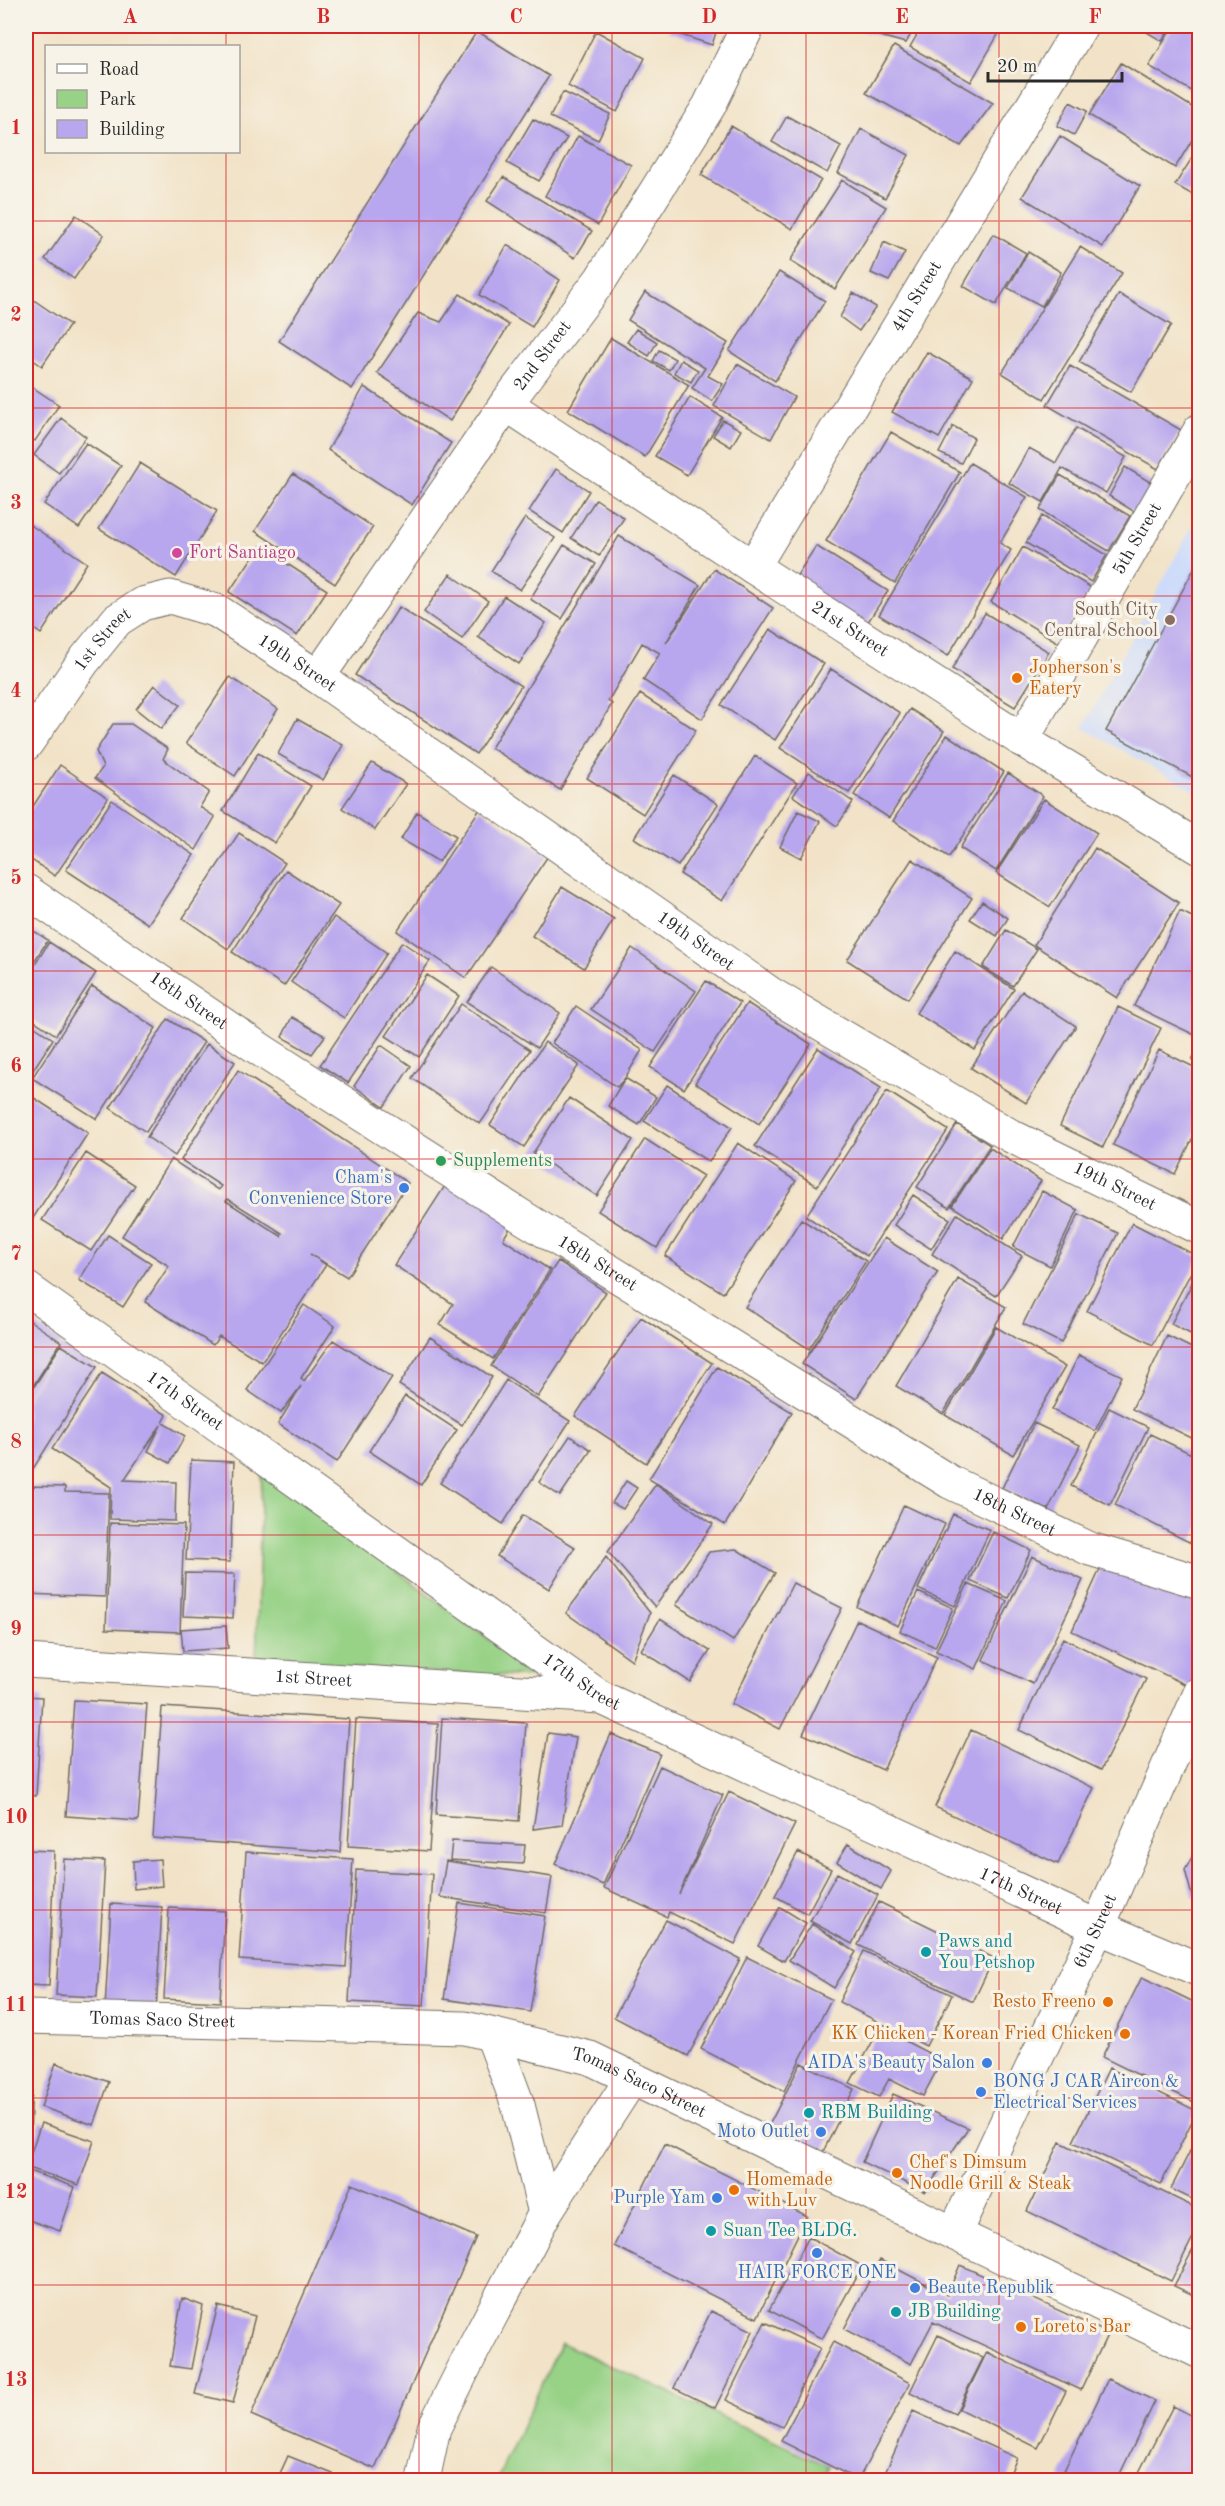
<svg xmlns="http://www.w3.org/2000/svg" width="1225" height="2506" font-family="'Old Standard TT',serif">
  <rect width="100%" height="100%" fill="#f7f3e8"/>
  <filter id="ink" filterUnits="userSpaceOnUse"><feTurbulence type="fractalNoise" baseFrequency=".0167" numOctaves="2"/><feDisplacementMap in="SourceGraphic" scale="12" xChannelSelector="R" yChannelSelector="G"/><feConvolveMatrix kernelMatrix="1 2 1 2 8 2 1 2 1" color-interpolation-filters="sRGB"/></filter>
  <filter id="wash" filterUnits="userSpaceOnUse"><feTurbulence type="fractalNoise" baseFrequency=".008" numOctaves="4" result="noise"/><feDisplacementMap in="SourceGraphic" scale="24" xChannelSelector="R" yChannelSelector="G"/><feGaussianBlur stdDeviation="1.35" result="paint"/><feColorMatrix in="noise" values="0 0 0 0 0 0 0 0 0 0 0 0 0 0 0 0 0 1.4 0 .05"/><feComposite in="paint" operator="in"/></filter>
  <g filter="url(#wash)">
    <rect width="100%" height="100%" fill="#f2e3c8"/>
    <path fill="#cddbfa" d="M1199,513V793L1083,728Z"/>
    <path fill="#97d286" stroke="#617e58" stroke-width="1.5" d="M262,1469L538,1677L256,1664Z
      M561,2343L828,2466L821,2480H497Z"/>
    <g id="blocks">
      <path fill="#b8a6ee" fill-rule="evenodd" d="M671,26H718L712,45L669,31Z
        M842,26H915L906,43Z
        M922,26H1003L971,82L910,47Z
        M1148,26H1171L1162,41L1145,31Z
        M1173,26H1200V96L1149,66Z
        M477,31L549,76L352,389L279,341Z
        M596,31L645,58L617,112L568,86Z
        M894,46L993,103L961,146L866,93Z
        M1121,63L1200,112V127L1175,168L1089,115Z
        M563,92L610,114L598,140L550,117Z
        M1070,102L1087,111L1074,135L1057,126Z
        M787,116L841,146L827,173L772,142Z
        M533,119L567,138L539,181L507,163Z
        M731,126L821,180L792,229L701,175Z
        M861,129L909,155L885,198L838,173Z
        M578,136L631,165L598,225L545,196Z
        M1060,136L1140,186L1103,247L1022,197Z
        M1200,145V199L1175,185Z
        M503,177L592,231L575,258L487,201Z
        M842,180L886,207L835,289L790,261Z
        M76,215L104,235L74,279L45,259Z
        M993,234L1026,253L996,305L963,286Z
        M884,242L905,252L889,281L871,273Z
        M507,245L560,280L532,327L479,295Z
        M1080,247L1122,273L1044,399L1002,373Z
        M1028,252L1061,272L1042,306L1008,288Z
        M779,272L825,301L775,381L729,351Z
        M645,292L728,343L708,376L723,384L712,401L692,388L705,368L628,320Z
        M853,293L876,307L859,331L840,317Z
        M460,294L509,325L450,421L377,373L418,313L441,322Z
        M1119,294L1171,325L1131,392L1079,362Z
        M28,296L70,325L42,366L26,355V300Z
        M636,329L657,342L649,356L627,342Z
        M611,338L689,385L645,457L568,410Z
        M659,350L675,359L669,370L653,361Z
        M927,352L973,378L939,438L892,412Z
        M681,360L698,370L691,382L674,373Z
        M737,364L794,397L771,439L714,406Z
        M1070,366L1181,430L1158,469L1047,405Z
        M26,383L59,405L35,441L26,435Z
        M364,387L451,443L412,505L328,450Z
        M690,397L722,417L687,475L655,456Z
        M61,418L86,437L59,473L34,455Z
        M723,420L741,430L731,447L713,436Z
        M953,426L974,438L961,463L939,453Z
        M1076,428L1126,457L1106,493L1062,468L1043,502L1009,483L1029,448L1056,463Z
        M891,432L960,472L895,583L826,541Z
        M86,443L121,466L79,528L44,504Z
        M140,463L217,511L176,577L99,529Z
        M970,463L1027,497L1000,543L1011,550L948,656L879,615Z
        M1125,467L1155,485L1138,514L1109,496Z
        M556,469L589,491L563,533L529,511Z
        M293,474L373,527L335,584L255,531Z
        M1060,475L1130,516L1109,551L1040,510Z
        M596,499L624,518L599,556L571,538Z
        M1042,516L1107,555L1091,582L1026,543Z
        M525,518L555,538L520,590L491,571Z
        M29,524L87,563L41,634L26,623V527Z
        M619,536L700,585L666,643L714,569L773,608L702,719L643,680L660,653L642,643L608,701L612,704L560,790L491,748Z
        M564,545L596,564L562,619L530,599Z
        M260,546L327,590L297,636L229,592Z
        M816,546L888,591L864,628L792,583Z
        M1023,547L1092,588L1059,643L991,602Z
        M1200,558V781L1106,731Z
        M450,574L488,601L462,639L424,612Z
        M504,596L546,623L519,664L478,637Z
        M399,607L521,686L476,754L355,675Z
        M985,613L1049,652L1015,707L952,669Z
        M770,629L824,664L775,740L721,705Z
        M831,669L900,713L849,793L780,748Z
        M230,677L278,709L235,776L186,743Z
        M154,685L180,705L161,729L136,709Z
        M640,694L696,730L643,814L587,778Z
        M910,709L944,731L889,818L854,795Z
        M297,719L343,745L323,780L278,754Z
        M113,724H131L168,749L163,759L209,792L200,807L215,817L196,850L95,778L103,767L96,751Z
        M947,735L1004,772L949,857L893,821Z
        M258,753L311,786L275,843L223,811Z
        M755,756L797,783L722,901L680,874Z
        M372,763L406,784L375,830L342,808Z
        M60,765L108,798L55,876L26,856V817Z
        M809,772L853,802L837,826L793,796Z
        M1008,773L1043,796L996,871L960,848Z
        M674,775L718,804L678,866L634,838Z
        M1044,799L1097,833L1050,907L996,873Z
        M112,800L194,855L148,924L66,870Z
        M480,809L548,856L466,978L397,931Z
        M798,811L820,821L801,858L780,847Z
        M417,812L456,836L439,862L401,839Z
        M239,833L285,863L228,949L183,918Z
        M1095,848L1179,903L1117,998L1034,945Z
        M912,859L972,898L908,999L847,960Z
        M286,870L339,905L284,986L232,952Z
        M562,887L614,919L584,968L532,936Z
        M982,901L1008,918L997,936L970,919Z
        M1180,911L1200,921V1030L1197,1036L1134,1006Z
        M334,917L387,953L344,1018L291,982Z
        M26,926L48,940L26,974Z
        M1006,930L1037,949L1013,986L983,967Z
        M49,942L96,973L56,1035L26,1015V979Z
        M402,942L430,961L348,1083L320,1065Z
        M632,948L696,991L655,1052L591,1009Z
        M955,951L1014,989L975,1050L916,1013Z
        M491,967L560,1013L537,1048L467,1002Z
        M427,975L459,996L419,1057L386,1036Z
        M706,981L740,1003L684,1089L650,1067Z
        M92,986L156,1028L97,1119L32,1078Z
        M1022,991L1076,1026L1026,1103L971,1068Z
        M747,1003L811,1044L759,1124L695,1083Z
        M461,1004L530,1050L480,1124L412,1078Z
        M576,1006L642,1050L625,1078L617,1087L552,1043Z
        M1118,1007L1161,1028L1103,1147L1060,1126Z
        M292,1017L325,1036L312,1054L282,1037Z
        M168,1019L204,1042L146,1132L110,1108Z
        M26,1021L53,1039L26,1081Z
        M545,1042L579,1065L524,1147L490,1125Z
        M207,1044L235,1062L175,1156L147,1137Z
        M1200,1044V1064L1192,1060Z
        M381,1045L411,1066L384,1107L354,1086Z
        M818,1048L881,1088L817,1186L755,1146Z
        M1159,1050L1200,1070V1123L1175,1174L1113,1145Z
        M238,1070L408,1183L347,1277L310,1254L326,1265L262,1362L219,1336L213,1345L145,1302L169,1266L122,1236L171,1159L218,1190L221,1186L181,1160ZM228,1199L282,1233L281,1236L226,1201Z
        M625,1078L656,1097L639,1125L608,1106Z
        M667,1085L732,1127L709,1162L644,1121Z
        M887,1091L948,1130L867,1256L806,1216Z
        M28,1094L88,1133L28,1226L26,1224V1098Z
        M569,1098L633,1140L597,1196L533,1153Z
        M957,1124L990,1145L949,1208L917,1187Z
        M645,1139L703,1176L657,1248L598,1211Z
        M738,1143L796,1181L723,1293L665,1256Z
        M990,1148L1041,1181L1003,1239L952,1206Z
        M86,1153L135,1185L91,1251L42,1220Z
        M452,1175L517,1217L503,1239L550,1270L493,1359L440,1325L453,1304L394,1265Z
        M1042,1191L1078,1210L1050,1266L1013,1247Z
        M913,1195L950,1219L931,1249L894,1225Z
        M957,1214L1022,1256L996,1296L932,1254Z
        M1079,1214L1118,1233L1061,1343L1023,1324Z
        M801,1219L866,1261L809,1349L745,1307Z
        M1132,1223L1199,1257L1153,1345L1087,1311Z
        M108,1235L151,1263L123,1307L79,1280Z
        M884,1238L938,1272L856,1399L802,1364Z
        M558,1261L606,1292L538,1397L491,1366Z
        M1200,1268V1339L1171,1324Z
        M958,1279L1006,1307L943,1414L896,1386Z
        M304,1305L335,1326L301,1378L304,1381L333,1340L392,1377L337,1462L278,1424L301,1386L281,1413L247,1390Z
        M641,1317L712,1363L646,1463L575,1416Z
        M26,1318L61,1342L26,1397Z
        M996,1327L1065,1367L1013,1455L945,1415Z
        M1167,1336L1200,1352V1442L1132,1409Z
        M430,1337L492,1377L462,1425L399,1385Z
        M61,1345L97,1367L28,1477L26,1476V1399Z
        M1079,1355L1122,1376L1095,1431L1052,1410Z
        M717,1367L792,1412L725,1525L649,1479Z
        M102,1373L167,1415L163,1423L185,1436L170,1463L148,1451L161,1425L124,1480L176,1482L175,1521L110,1519L111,1487L52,1449Z
        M506,1380L570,1421L503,1524L440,1483Z
        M405,1396L457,1430L421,1485L369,1451Z
        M1109,1408L1148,1427L1110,1505L1071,1486Z
        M1034,1423L1080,1445L1048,1510L1002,1488Z
        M1150,1434L1200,1458V1526L1191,1543L1115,1505Z
        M570,1436L591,1450L560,1496L539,1482Z
        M191,1460L234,1462L230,1562L186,1560Z
        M626,1481L637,1488L623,1509L612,1503Z
        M656,1484L713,1524L655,1607L608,1552Z
        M26,1486L65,1487V1492L109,1493L105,1597L26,1594Z
        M904,1505L945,1524L898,1626L857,1607Z
        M953,1514L990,1530L955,1606L918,1589Z
        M523,1515L575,1547L549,1589L497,1556Z
        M110,1523L184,1525L180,1632L106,1629Z
        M993,1532L1031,1550L1008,1598L970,1581Z
        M736,1549L775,1573L733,1641L676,1605L709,1552Z
        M1032,1556L1083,1580L1033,1684L983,1660Z
        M1106,1556L1200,1600V1679L1195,1689L1072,1631Z
        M606,1557L650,1613L632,1660L566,1613Z
        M185,1573L235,1574L233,1618L183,1616Z
        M793,1583L842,1608L780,1729L731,1704Z
        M968,1584L1007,1601L976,1669L936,1651Z
        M918,1592L953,1608L935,1647L900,1631Z
        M660,1619L710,1651L690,1682L641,1650Z
        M857,1620L937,1657L883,1770L803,1734Z
        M226,1626L228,1648L183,1651L181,1629Z
        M1063,1638L1146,1679L1101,1770L1019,1730Z
        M26,1696L42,1697L36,1796L26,1795Z
        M74,1700L147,1704L138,1821L66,1816Z
        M162,1707L349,1719L340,1852L153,1838Z
        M442,1718L526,1723L519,1821L436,1815Z
        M356,1719L438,1724L429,1851L348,1846Z
        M971,1730L1094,1788L1058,1864L935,1807Z
        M548,1733L576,1737L562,1825L533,1829Z
        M611,1734L660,1754L603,1885L555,1864Z
        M660,1766L723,1795L679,1894L729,1792L795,1824L735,1944L669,1912L667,1917L604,1888Z
        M452,1841L525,1845L523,1864L450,1860Z
        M1200,1843V1902L1192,1896L1185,1870Z
        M848,1844L891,1871L881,1889L837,1862Z
        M26,1850L54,1851L49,1986L26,1985Z
        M246,1852L353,1859L346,1967L239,1960Z
        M798,1852L831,1869L807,1914L775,1896Z
        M64,1859L105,1861L97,1997L56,1995Z
        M160,1859L162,1886L134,1889L133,1861Z
        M446,1861L552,1877L546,1913L440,1897Z
        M356,1870L432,1874L424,2006L349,2002Z
        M837,1873L878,1895L852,1944L810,1921Z
        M879,1902L994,1958L973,2002L858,1945Z
        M459,1903L545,1916L530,2012L444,1999Z
        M111,1904L162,1907L156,2012L105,2009Z
        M780,1907L806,1923L784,1961L758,1946Z
        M169,1908L225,1911L220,2002L164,1999Z
        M666,1920L740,1959L688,2056L614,2017Z
        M812,1924L856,1952L834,1988L789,1960Z
        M864,1951L952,1995L926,2046L839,2002Z
        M747,1957L831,1999L784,2091L701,2049Z
        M1142,1977L1200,2005V2105L1102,2057Z
        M880,2028L942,2060L923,2096L889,2079L879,2097L850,2083Z
        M26,2051L33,2052L30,2140H26Z
        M56,2063L109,2082L94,2125L41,2107Z
        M801,2063L854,2089L817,2164L763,2137Z
        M1109,2068L1197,2111L1161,2184L1073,2142Z
        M893,2094L968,2128L925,2192L862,2162Z
        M41,2123L94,2141L79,2185L26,2167Z
        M1200,2131V2203L1171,2189Z
        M1060,2142L1200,2210V2223L1171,2281L1027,2211Z
        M665,2144L807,2216L757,2318L614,2246Z
        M26,2170L75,2187L60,2231L26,2219Z
        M352,2184L476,2237L375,2469L251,2415Z
        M1200,2236V2298L1174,2286Z
        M809,2237L862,2266L822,2339L769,2310Z
        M880,2260L947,2295L960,2265L1108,2333L1081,2390L933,2322L911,2364L844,2329Z
        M182,2298L203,2306L191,2369L170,2366Z
        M218,2306L255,2316L233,2403L195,2394Z
        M711,2311L753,2331L715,2408L674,2388Z
        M765,2322L820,2348L782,2427L726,2400Z
        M938,2335L983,2358L955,2414L910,2392Z
        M833,2342L910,2383L858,2480L781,2441Z
        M987,2352L1066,2391L1038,2448L959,2409Z
        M1108,2379L1155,2401L1117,2480H1063L1060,2479Z
        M1173,2406L1200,2420V2480H1135Z
        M913,2411L1017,2458L1007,2480H901L885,2473Z
        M288,2456L348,2480H277Z
        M26,2473L45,2480H26Z"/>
    </g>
  </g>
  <g filter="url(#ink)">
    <use href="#blocks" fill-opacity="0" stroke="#716b62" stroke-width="1.5"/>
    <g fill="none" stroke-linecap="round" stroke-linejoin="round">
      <defs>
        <g id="minor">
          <path id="s1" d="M506,404L753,567L1022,740L1200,848"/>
          <path id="s2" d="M753,567L1081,26"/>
          <path id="s3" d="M318,677L506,404L601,279L709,106L748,26"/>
          <path id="s4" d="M1022,740L1200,430"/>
          <path id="s5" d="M26,744L83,662L117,620L142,604L170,597L217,611L318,677L771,994L1011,1136L1200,1228"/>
          <path id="s6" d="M26,891L264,1052L524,1218L950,1482L1090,1549L1200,1582"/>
          <path id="s7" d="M26,1288L600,1697L1098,1927L1200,1970"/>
          <path id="s8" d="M26,1661L600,1697"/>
          <path id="s9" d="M26,2017L465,2028L590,2058L1200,2352"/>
          <path d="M492,2035L518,2105L545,2213"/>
          <path id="s10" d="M955,2232L1098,1927L1200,1693"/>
          <path d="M423,2480L434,2428L474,2348L545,2213L632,2078"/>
        </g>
      </defs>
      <use href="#minor" stroke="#716b62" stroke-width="35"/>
      <use href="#minor" stroke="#fff" stroke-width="33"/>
    </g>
  </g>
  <path fill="none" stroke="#d62828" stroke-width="1.5" stroke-opacity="0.55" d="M226,26V46M419,26V2480M612,26V2480M806,26V2480M999,26V2480M226,152V2480M26,221H1200M26,408H1200M26,596H1200M26,784H1200M26,971H1200M26,1159H1200M26,1347H1200M26,1535H1200M26,1722H1200M26,1910H1200M26,2098H1200M26,2285H1200"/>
  <circle fill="#d1479c" stroke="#f7f3e8" stroke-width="2" cx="177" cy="553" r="6"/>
  <circle fill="#8d6e63" stroke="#f7f3e8" stroke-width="2" cx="1170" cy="620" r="6"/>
  <g fill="#e8710a" stroke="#f7f3e8" stroke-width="2">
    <circle cx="1017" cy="678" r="6"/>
    <circle cx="1108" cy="2002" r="6"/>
    <circle cx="1125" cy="2034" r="6"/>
    <circle cx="897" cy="2173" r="6"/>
    <circle cx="734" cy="2190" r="6"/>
    <circle cx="1021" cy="2327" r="6"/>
  </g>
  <circle fill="#2e9e5b" stroke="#f7f3e8" stroke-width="2" cx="441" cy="1161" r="6"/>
  <g fill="#3f7fe0" stroke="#f7f3e8" stroke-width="2">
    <circle cx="404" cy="1188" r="6"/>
    <circle cx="987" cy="2063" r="6"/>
    <circle cx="981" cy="2092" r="6"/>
    <circle cx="821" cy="2132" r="6"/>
    <circle cx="717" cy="2198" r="6"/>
    <circle cx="817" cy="2253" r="6"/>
    <circle cx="915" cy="2288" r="6"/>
  </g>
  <g fill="#0f9aa8" stroke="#f7f3e8" stroke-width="2">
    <circle cx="926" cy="1952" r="6"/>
    <circle cx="809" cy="2113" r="6"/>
    <circle cx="711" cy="2231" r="6"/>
    <circle cx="896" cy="2312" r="6"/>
  </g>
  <g text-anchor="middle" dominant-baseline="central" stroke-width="6" stroke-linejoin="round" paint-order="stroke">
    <g font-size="18" fill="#2b2b2b" stroke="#f7f3e8">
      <text stroke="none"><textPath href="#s2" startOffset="316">4th Street</textPath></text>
      <text stroke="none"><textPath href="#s3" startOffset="392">2nd Street</textPath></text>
      <text stroke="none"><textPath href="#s4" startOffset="232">5th Street</textPath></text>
      <text stroke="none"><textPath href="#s1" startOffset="411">21st Street</textPath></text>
      <text stroke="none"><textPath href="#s5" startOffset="130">1st Street</textPath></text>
      <text stroke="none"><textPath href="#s5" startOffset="357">19th Street</textPath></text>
      <text stroke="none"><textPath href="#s5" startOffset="843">19th Street</textPath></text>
      <text stroke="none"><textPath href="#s6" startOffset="196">18th Street</textPath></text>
      <text stroke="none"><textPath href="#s5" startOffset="1329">19th Street</textPath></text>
      <text stroke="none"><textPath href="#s6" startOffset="682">18th Street</textPath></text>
      <text stroke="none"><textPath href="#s7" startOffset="195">17th Street</textPath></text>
      <text stroke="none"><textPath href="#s6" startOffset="1168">18th Street</textPath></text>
      <text stroke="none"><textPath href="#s8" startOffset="288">1st Street</textPath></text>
      <text stroke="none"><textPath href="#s7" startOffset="681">17th Street</textPath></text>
      <text stroke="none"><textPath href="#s7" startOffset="1168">17th Street</textPath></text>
      <text stroke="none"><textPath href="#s10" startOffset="332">6th Street</textPath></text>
      <text stroke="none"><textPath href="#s9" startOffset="136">Tomas Saco Street</textPath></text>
      <text stroke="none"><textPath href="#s9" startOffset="622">Tomas Saco Street</textPath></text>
    </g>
    <g font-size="18" fill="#b23c85" stroke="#f7f3e8" text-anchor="start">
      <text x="189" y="553">Fort Santiago</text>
    </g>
    <g font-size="18" fill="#785e54" stroke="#f7f3e8" text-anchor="end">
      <text x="1158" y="610">South City<tspan x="1158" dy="21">Central School</tspan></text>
    </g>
    <g font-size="18" fill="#c56008" stroke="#f7f3e8" text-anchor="start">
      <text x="1029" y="668">Jopherson's<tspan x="1029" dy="21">Eatery</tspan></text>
      <text x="1096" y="2002" text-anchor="end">Resto Freeno</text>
      <text x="1113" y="2034" text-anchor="end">KK Chicken - Korean Fried Chicken</text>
      <text x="909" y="2163">Chef's Dimsum<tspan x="909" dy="21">Noodle Grill &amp; Steak</tspan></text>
      <text x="746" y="2180">Homemade<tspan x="746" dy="21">with Luv</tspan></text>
      <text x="1033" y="2327">Loreto's Bar</text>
    </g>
    <g font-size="18" fill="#27864d" stroke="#f7f3e8" text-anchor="start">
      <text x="453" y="1161">Supplements</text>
    </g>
    <g font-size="18" fill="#366cbe" stroke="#f7f3e8" text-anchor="end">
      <text x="392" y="1178">Cham's<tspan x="392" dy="21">Convenience Store</tspan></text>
      <text x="975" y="2063">AIDA's Beauty Salon</text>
      <text x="993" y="2082" text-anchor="start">BONG J CAR Aircon &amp;<tspan x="993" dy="21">Electrical Services</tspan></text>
      <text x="809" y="2132">Moto Outlet</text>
      <text x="705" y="2198">Purple Yam</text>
      <text x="817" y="2273" text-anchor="middle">HAIR FORCE ONE</text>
      <text x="927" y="2288" text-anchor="start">Beaute Republik</text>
    </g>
    <g font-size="18" fill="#0d838f" stroke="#f7f3e8" text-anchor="start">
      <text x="938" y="1942">Paws and<tspan x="938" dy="21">You Petshop</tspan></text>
      <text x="821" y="2113">RBM Building</text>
      <text x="723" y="2231">Suan Tee BLDG.</text>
      <text x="908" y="2312">JB Building</text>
    </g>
  </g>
  <rect width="1225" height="2506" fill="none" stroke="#f7f3e8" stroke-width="66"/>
  <rect x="45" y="45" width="195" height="108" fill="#f7f3e8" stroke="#a5a39c" stroke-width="1.5"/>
  <rect x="57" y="64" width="30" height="9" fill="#ffffff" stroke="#a5a39c" stroke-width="1.5"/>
  <text x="99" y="75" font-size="18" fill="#2b2b2b">Road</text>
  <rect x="57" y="90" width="30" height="18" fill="#97d286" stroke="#a5a39c" stroke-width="1.5"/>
  <text x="99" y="105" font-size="18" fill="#2b2b2b">Park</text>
  <rect x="57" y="120" width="30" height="18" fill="#b8a6ee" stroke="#a5a39c" stroke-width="1.5"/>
  <text x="99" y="135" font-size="18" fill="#2b2b2b">Building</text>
  <path d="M988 72v9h134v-9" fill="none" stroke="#2b2b2b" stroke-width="3"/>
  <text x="997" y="72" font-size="18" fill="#2b2b2b" stroke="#f7f3e8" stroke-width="4.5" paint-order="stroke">20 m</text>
  <rect x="33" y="33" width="1159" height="2440" fill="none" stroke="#d62828" stroke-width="2"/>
  <g font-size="20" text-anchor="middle" font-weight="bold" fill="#d62828">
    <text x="130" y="23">A</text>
    <text x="323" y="23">B</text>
    <text x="516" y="23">C</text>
    <text x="709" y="23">D</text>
    <text x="902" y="23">E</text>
    <text x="1095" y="23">F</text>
    <text x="16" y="134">1</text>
    <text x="16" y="321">2</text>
    <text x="16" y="509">3</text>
    <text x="16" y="697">4</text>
    <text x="16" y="884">5</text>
    <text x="16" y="1072">6</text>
    <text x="16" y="1260">7</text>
    <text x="16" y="1448">8</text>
    <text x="16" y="1635">9</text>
    <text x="16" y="1823">10</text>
    <text x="16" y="2011">11</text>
    <text x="16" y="2198">12</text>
    <text x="16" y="2386">13</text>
  </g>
</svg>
